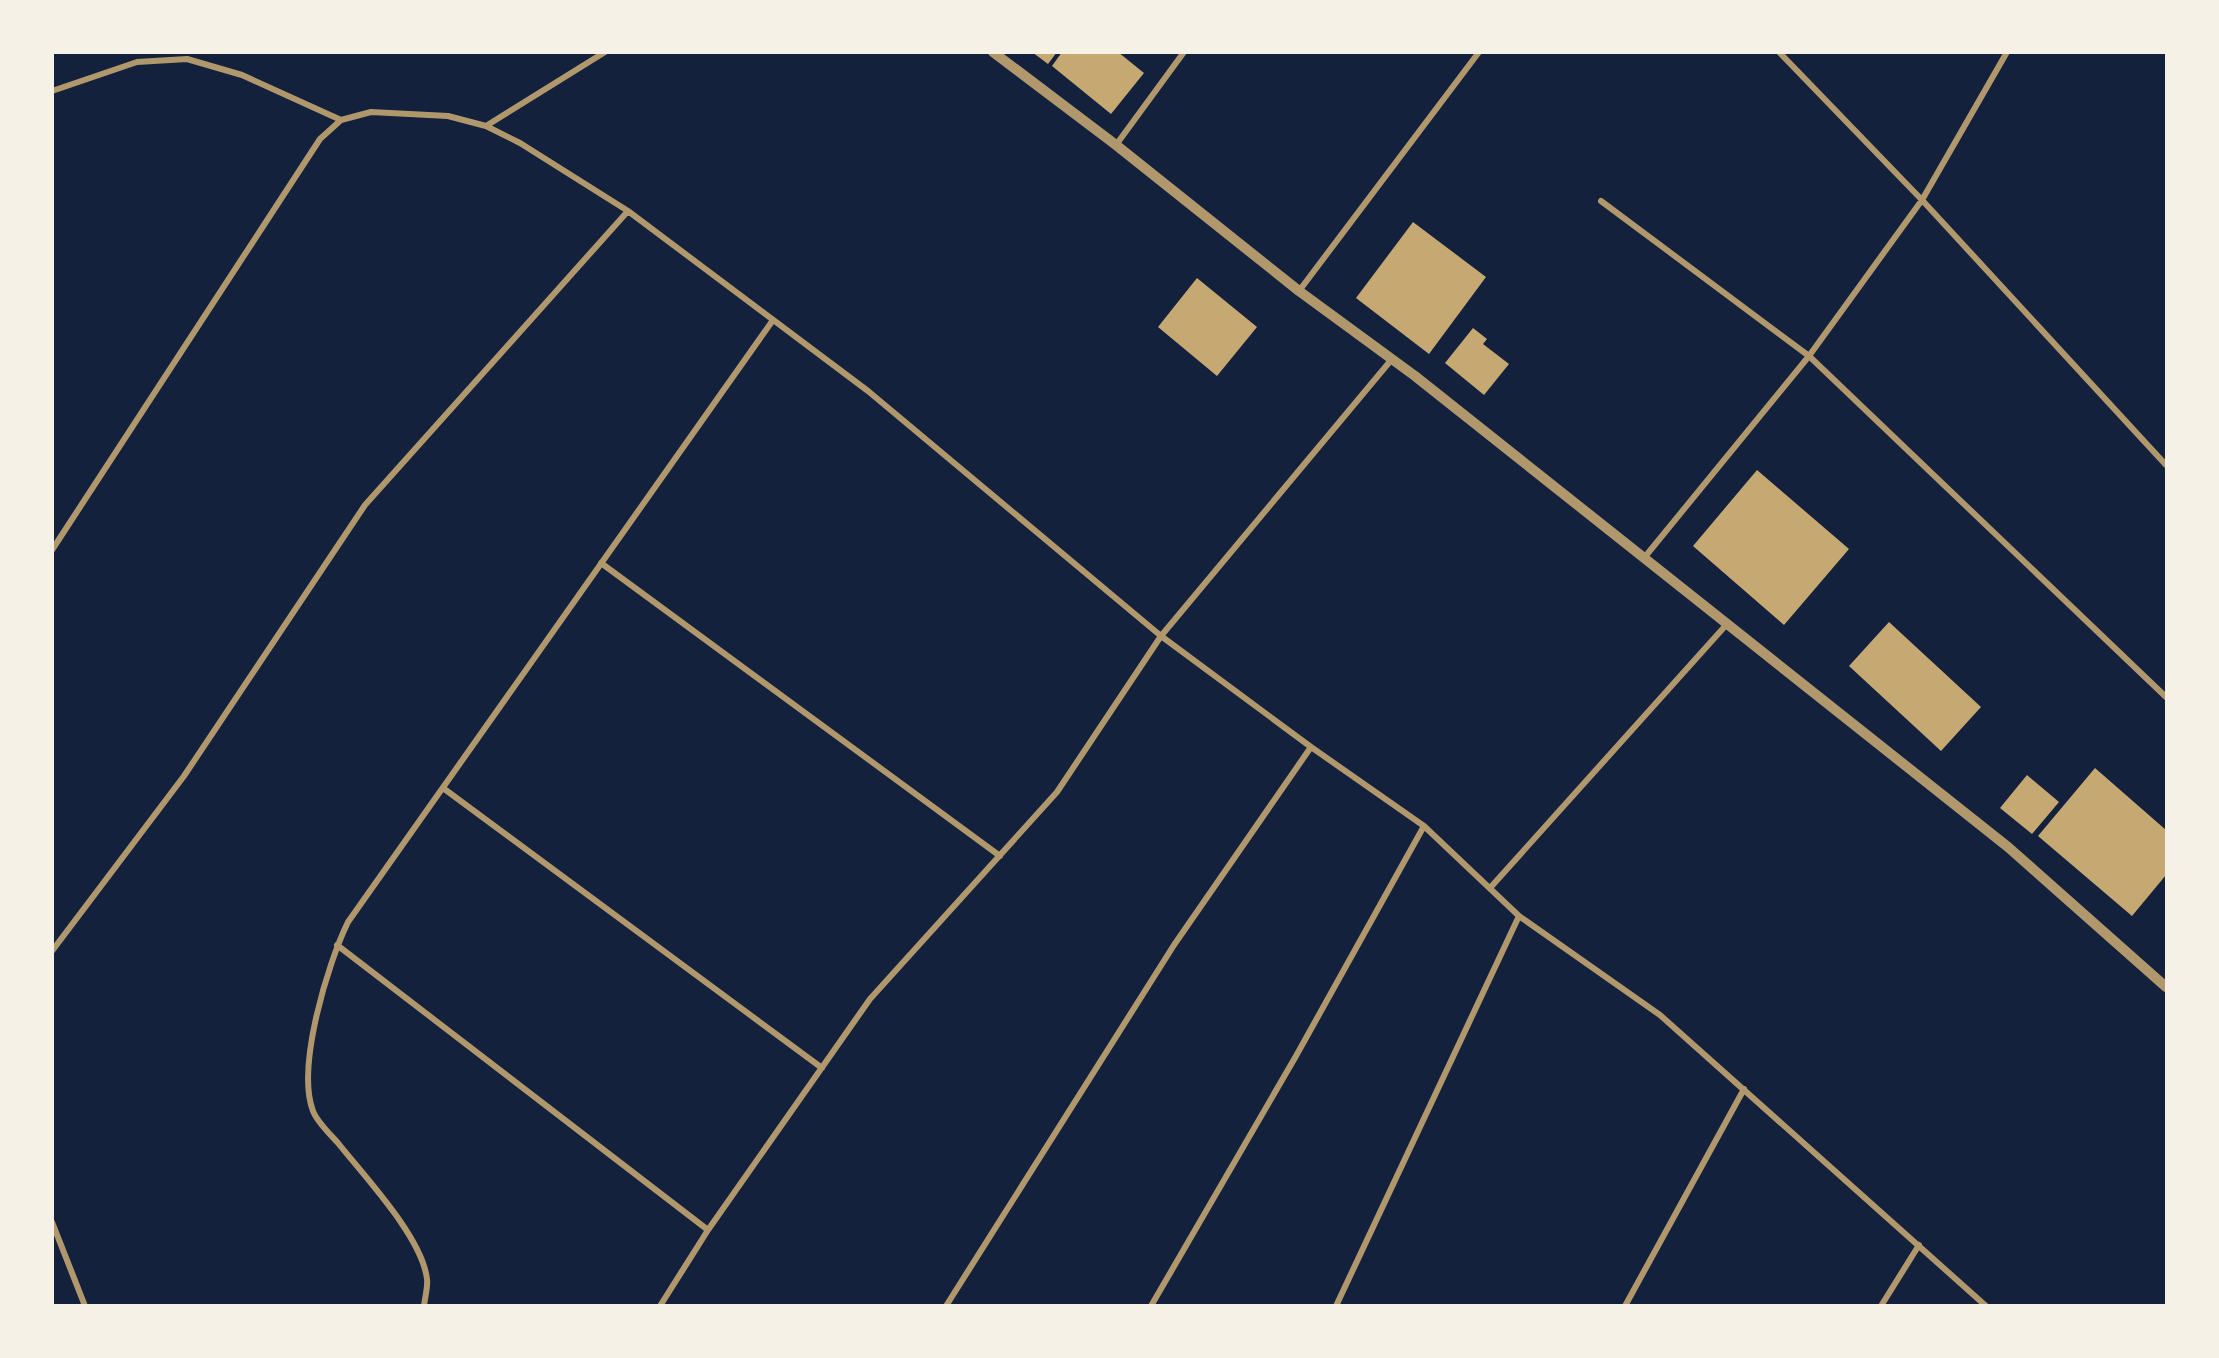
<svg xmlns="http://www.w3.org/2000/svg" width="2219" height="1358" font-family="'Source Sans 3',sans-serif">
  <rect width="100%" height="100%" fill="#14213d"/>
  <path fill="#c6a872" d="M1032,52H1057L1048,64Z
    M1062,52H1118L1144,73L1111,114L1052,66Z
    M1413,222L1486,277L1429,354L1356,298Z
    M1197,278L1257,327L1217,376L1158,327Z
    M1473,328L1487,339L1483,344L1509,364L1484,395L1445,363Z
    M1757,470L1849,549L1784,625L1693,546Z
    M1889,622L1981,707L1941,751L1849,666Z
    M2095,768L2166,830V875L2132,916L2038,836Z
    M2027,775L2059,802L2032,834L2000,808Z"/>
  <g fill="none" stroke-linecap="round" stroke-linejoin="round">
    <path stroke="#b1986c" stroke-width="6" d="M1779,52L1922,200L2166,465
      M52,91L137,62L187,59L242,75L341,120
      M486,126L605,52
      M1116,145L1184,52
      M1601,201L1809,356L2166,697
      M1299,291L1479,52
      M52,550L320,139L341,120L371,112L448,116L486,126L520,143L628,211
      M1644,558L1809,356L1922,200L2007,52
      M601,563L1000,856
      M443,788L822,1068
      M1490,888L1727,624
      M337,945L708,1230
      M52,951L184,776L365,505L628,211L868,391L1161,636L1392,359
      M52,1222L85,1306
      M424,1306C425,1297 428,1287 427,1279C422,1237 365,1177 338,1143C330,1134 317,1122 313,1111C296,1067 328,963 348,922L773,320
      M660,1306L708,1230L870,999L1057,792L1161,636L1311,747
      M946,1306L1174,945L1311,747L1424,826
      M1151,1306L1296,1056L1424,826L1519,916
      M1336,1306L1519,916L1660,1015L1986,1306
      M1625,1306L1744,1089
      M1881,1306L1919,1245"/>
    <path stroke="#b1986c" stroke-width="10" d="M993,52L1116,145L1299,291L1415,376L2008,847L2166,987"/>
  </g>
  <rect width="2219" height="1358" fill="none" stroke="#f6f1e7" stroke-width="108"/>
</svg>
